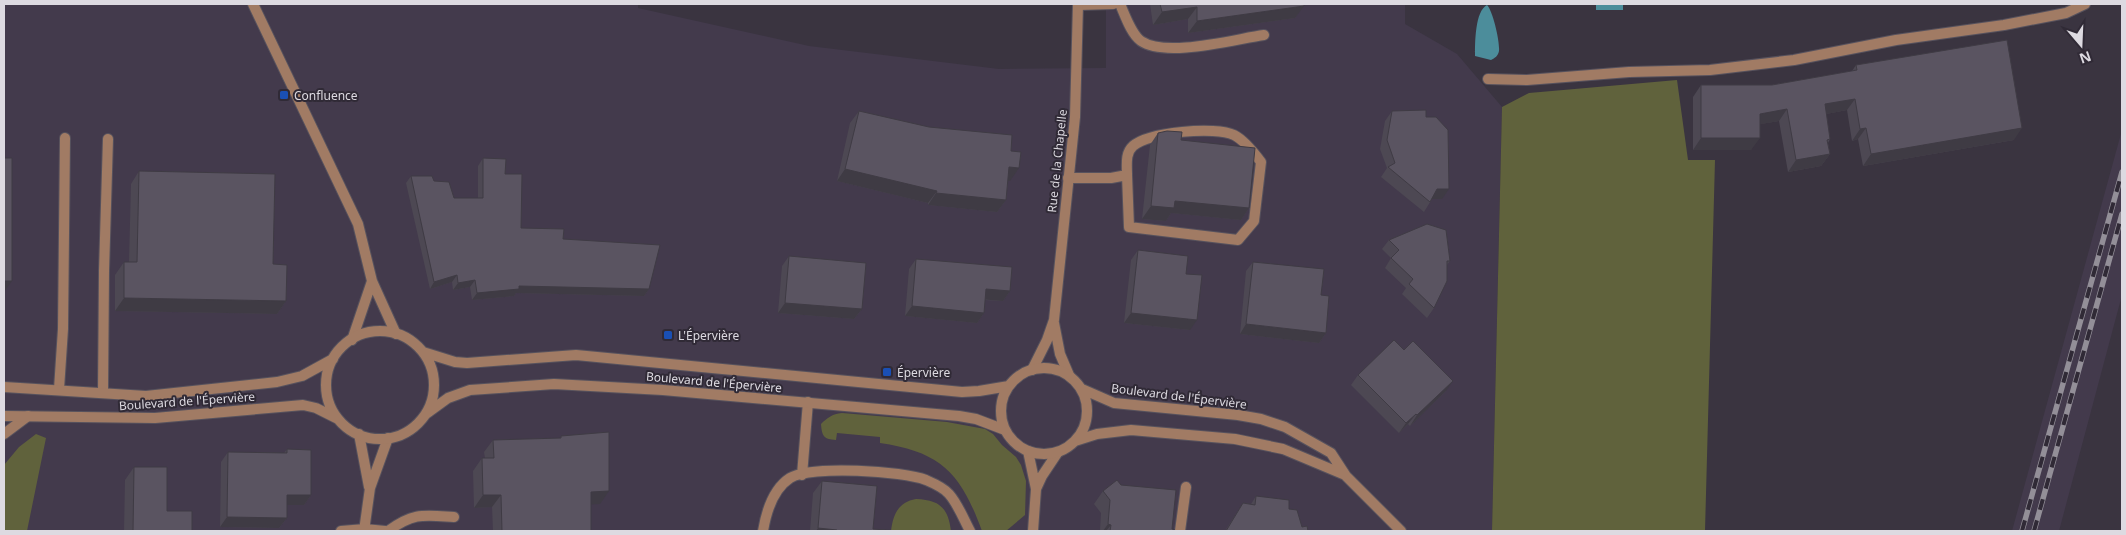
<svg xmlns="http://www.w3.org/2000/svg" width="2126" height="535" font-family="'Noto Sans',sans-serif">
  <rect width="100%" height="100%" fill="#3a3440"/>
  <path fill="#433a4c" d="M4,4H638V8L809,46L999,69L1106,68V4H1405V24L1457,54L1502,107L1492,531H4Z
    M2122,130V295L2059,531H2012Z"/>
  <path fill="#60623c" d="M1677,80L1688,160H1715L1705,531H1492L1502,107L1529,93Z
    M842,413L947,422L985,429L993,434L1002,445L1016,457L1021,465L1026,481L1025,515L1006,531H982C961,474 942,452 880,443V437L837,433L836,440C824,439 822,437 821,424C827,418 832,414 842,413Z
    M36,434L46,438L27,531H4V465L19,447Z
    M916,499C939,500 948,507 951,531H891C893,515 898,502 916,499Z"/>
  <path fill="#4c8d9b" d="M1596,4H1623V10H1596Z
    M1487,5C1493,11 1500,42 1499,51C1498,56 1495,58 1491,60L1475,56C1475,43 1475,11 1487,5Z"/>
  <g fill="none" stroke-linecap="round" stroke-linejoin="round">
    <defs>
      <path id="service" d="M1120,4C1125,15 1131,34 1141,41C1166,58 1235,39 1264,35
        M1078,5L1113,4
        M1068,178H1111L1127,175L1129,227L1238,240L1254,221L1261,162C1255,154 1244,140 1234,135C1216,126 1148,132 1133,146C1125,153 1127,165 1127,175
        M59,389L63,329L65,138
        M103,393L104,271L108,139
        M4,434L28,416
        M359,434L369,487
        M1028,451L1036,489L1033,531
        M802,475L808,402
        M1036,489L1042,476L1058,452
        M341,531L365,529L385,531
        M364,531L370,488L388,438
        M388,531C414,512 424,515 454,517
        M763,531C766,513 773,489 790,478C811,465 903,471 926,480C933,483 945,489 949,494C958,504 964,520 970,531
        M1180,531L1186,487"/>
      <path id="minor" d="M253,4L358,224L372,281L396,334
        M1488,79L1527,80L1629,72L1710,70L1794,60L1896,40L2004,25L2066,13L2085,4
        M1054,323L1060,354L1069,375
        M352,340L372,281
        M1032,370L1047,340L1054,320L1075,117L1078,4"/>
      <path id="tertiary" d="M326 385a54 54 0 1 1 108 0a54 54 0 1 1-108 0Z
        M423,352L455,362L467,363L576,355L962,392L979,391L1009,386
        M1001 411a43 43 0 1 1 86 0a43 43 0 1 1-86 0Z
        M4,387L146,396L277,382L302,376L333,359
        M1082,389L1114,403L1238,415L1261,419L1285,427L1331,453L1346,476L1401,531
        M426,414L448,398L470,390L554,384L663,390L959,416L976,419L1005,430
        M4,416L155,418L303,405L316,408L338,419
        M1075,441L1097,434L1131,430L1235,439L1283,449L1345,475"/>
    </defs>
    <use href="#service" stroke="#57525d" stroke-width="12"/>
    <use href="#minor" stroke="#57525d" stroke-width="12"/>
    <use href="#tertiary" stroke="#57525d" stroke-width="12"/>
    <use href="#service" stroke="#a17b64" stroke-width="10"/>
    <use href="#minor" stroke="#a17b64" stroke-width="10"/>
    <use href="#tertiary" stroke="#a17b64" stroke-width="10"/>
    <defs>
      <path id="rail" d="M2022,531L2122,172
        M2034,531L2122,214"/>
    </defs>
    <use href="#rail" stroke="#938f98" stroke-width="5.5"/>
    <use href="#rail" stroke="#302a36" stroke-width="4" stroke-dasharray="11" stroke-linecap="butt"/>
  </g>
  <path fill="#4d4853" d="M1150,4H1304L1295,18L1188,33V19L1153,25Z
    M1856,65L2014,140L1863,166L1858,139L1852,141L1847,110L1826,114L1830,139L1828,143L1830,154L1821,166L1788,172L1779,121L1760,124L1751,150H1693V97L1701,85H1772L1852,71Z
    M859,111L1011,151L1010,181H1008L1006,200L997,212L928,205V203L837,181L850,123Z
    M1392,111L1426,117L1442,199H1432L1424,212L1381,177L1387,168L1380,149L1385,121Z
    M1158,133L1181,140L1249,208L1241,220L1171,213L1166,221L1142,219L1150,145Z
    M483,158L505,174L521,228L563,239L649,289L644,296L516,293L514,296L472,300L470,287L453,290L452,282L430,289L406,183L411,176L434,181L454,198H478V166Z
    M139,171L273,264L286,301L277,314L115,311V275L124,262H129L131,184Z
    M1389,240L1450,261L1447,265L1434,308L1427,318L1402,294L1406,288L1385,268L1391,258L1382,249Z
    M1138,250L1186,274L1190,330L1124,323L1131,260Z
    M789,256L862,309L854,319L778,313L782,266Z
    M916,259L1010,291L1003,301L985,300L984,313L977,323L905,316L909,269Z
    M1253,262L1321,295L1326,333L1319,343L1240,334L1246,271Z
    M1358,375L1446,391L1410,426L1408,424L1399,433L1351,385Z
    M561,436L600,504H591V531H493L492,507L474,508L473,471L482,458H485L484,452L493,440L560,438Z
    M287,449L311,495L304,505H287V518L279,528L220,527L221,462L228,452L284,453Z
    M134,467L167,511L192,531H124L125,480Z
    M822,481L873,529L898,531H810L813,493Z
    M1121,485L1172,529L1175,531H1100L1101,513L1094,504L1103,491Z
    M1256,496L1289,509L1302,527L1308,531H1225L1243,503L1251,504Z"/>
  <path fill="#3f3b44" d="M1304,6L1295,18L1188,33L1197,21Z
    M1197,7L1188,19L1153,25L1162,12Z
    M1855,99L1847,110L1816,116L1825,104Z
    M1787,109L1779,121L1751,126L1760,114Z
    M1866,128L1858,139L1852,141L1860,129Z
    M2022,128L2014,140L1863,166L1871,154Z
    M1701,138H1760L1751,150H1693Z
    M1830,154L1821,166L1788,172L1796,160Z
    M1009,167L1019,168L1010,181L1000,180Z
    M845,169L937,191L928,203L837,181Z
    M1437,189H1449L1442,199H1430Z
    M936,193L1006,200L997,212L928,205Z
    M1175,201L1249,208L1241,220L1171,213L1166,221L1142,219L1151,206Z
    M457,275L452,282L430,289L434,282Z
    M475,280L470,287L453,290L458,283Z
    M4,281H12L4,292Z
    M519,286L649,289L644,296L516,293L514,296L472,300L477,293Z
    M986,289L1010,291L1003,301L979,299Z
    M124,298L286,301L277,314L115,311Z
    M785,303L862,309L854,319L778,313Z
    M912,306L984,313L977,323L905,316Z
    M1131,313L1197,320L1190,330L1124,323Z
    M1246,324L1326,333L1319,343L1240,334Z
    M1453,381L1446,391L1410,426L1417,415Z
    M1416,414L1408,424L1399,433L1406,423Z
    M609,491L600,504L582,505L591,492Z
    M287,495H311L304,505H280Z
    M483,495H501L492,507L474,508Z
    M227,517L287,518L279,528L220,527Z
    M1108,524L1111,525L1106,531H1103Z
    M818,528L837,530L836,531H816Z"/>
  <path fill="#5a5461" stroke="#3f3b44" d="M1160,4H1304V6L1197,21V7L1162,12Z
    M2007,40L2022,128L1871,154L1866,128L1860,129L1855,99L1825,104L1830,139L1827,140L1830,154L1796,160L1787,109L1760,114V138H1701V85H1772L1857,70L1856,65Z
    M1426,110V117H1436L1448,130L1449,189H1437L1430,202L1388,167L1395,163L1387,140L1392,111Z
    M859,111L929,127L1012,135L1011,151L1021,152L1019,168L1009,167L1006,200L936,193L937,191L845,169Z
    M1167,131L1182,132L1181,140L1255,148L1249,208L1175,201L1174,208L1151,206L1158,133Z
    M4,158H12V281H4Z
    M483,158L506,159L505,174H522L521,228L564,229L563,239L660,245L649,289L519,286V289L477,293L475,280L458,283L457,275L434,282L411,176H432L434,181L449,182L454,198H483Z
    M139,171L275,174L273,264L287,265L286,301L124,298V262H137Z
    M1427,224L1446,230L1450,261H1447V281L1434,308L1409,284L1413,279L1391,258L1399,250L1389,240Z
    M1138,250L1188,256L1186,274L1202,275L1197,320L1131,313Z
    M789,256L866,263L862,309L785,303Z
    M916,259L1012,267L1010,291L986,289L984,313L912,306Z
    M1253,262L1324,269L1321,295L1329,296L1326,333L1246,324Z
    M1394,340L1404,350L1413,341L1453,381L1417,415L1416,414L1406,423L1358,375Z
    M609,432V491L591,492V531H502L501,495H483L482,458H494L493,440L561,438V436Z
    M287,449L311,450V495H287V518L227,517L228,452L287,453Z
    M134,467H167V511H192V531H133Z
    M1117,480L1121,485L1176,490L1172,529L1175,530V531H1110L1111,525L1108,524L1110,500L1103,491Z
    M822,481L877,486L873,529L898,531H837V530L818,528Z
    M1256,496L1289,500V509L1297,510L1302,527L1307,526L1308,531H1226L1243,503L1255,505Z"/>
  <g fill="#1a4fb4" stroke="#302a36" stroke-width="2">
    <rect x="279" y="90" width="10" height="10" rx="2.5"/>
    <rect x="663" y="330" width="10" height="10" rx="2.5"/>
    <rect x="882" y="367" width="10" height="10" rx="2.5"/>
  </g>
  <g text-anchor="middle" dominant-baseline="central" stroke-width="4" stroke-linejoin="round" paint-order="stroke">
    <g font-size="12" fill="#dddae1" stroke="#302a36" text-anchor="start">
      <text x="294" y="95">Confluence</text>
      <text x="678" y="335">L'Épervière</text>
      <text x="897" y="372">Épervière</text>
    </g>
    <g font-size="12" fill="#dddae1" stroke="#302a36">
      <text transform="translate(1057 161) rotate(-84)">Rue de la Chapelle</text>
      <text transform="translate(714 382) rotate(5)">Boulevard de l'Épervière</text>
      <text transform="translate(1179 396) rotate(7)">Boulevard de l'Épervière</text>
      <text transform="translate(187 401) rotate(-4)">Boulevard de l'Épervière</text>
    </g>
  </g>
  <rect width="2126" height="535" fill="none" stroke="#dddae1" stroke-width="10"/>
  <g transform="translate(2081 45) rotate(161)" stroke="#302a36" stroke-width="4" paint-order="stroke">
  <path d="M0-4L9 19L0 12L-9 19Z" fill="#dddae1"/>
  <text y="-8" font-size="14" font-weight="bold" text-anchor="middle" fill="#dddae1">N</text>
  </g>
</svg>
